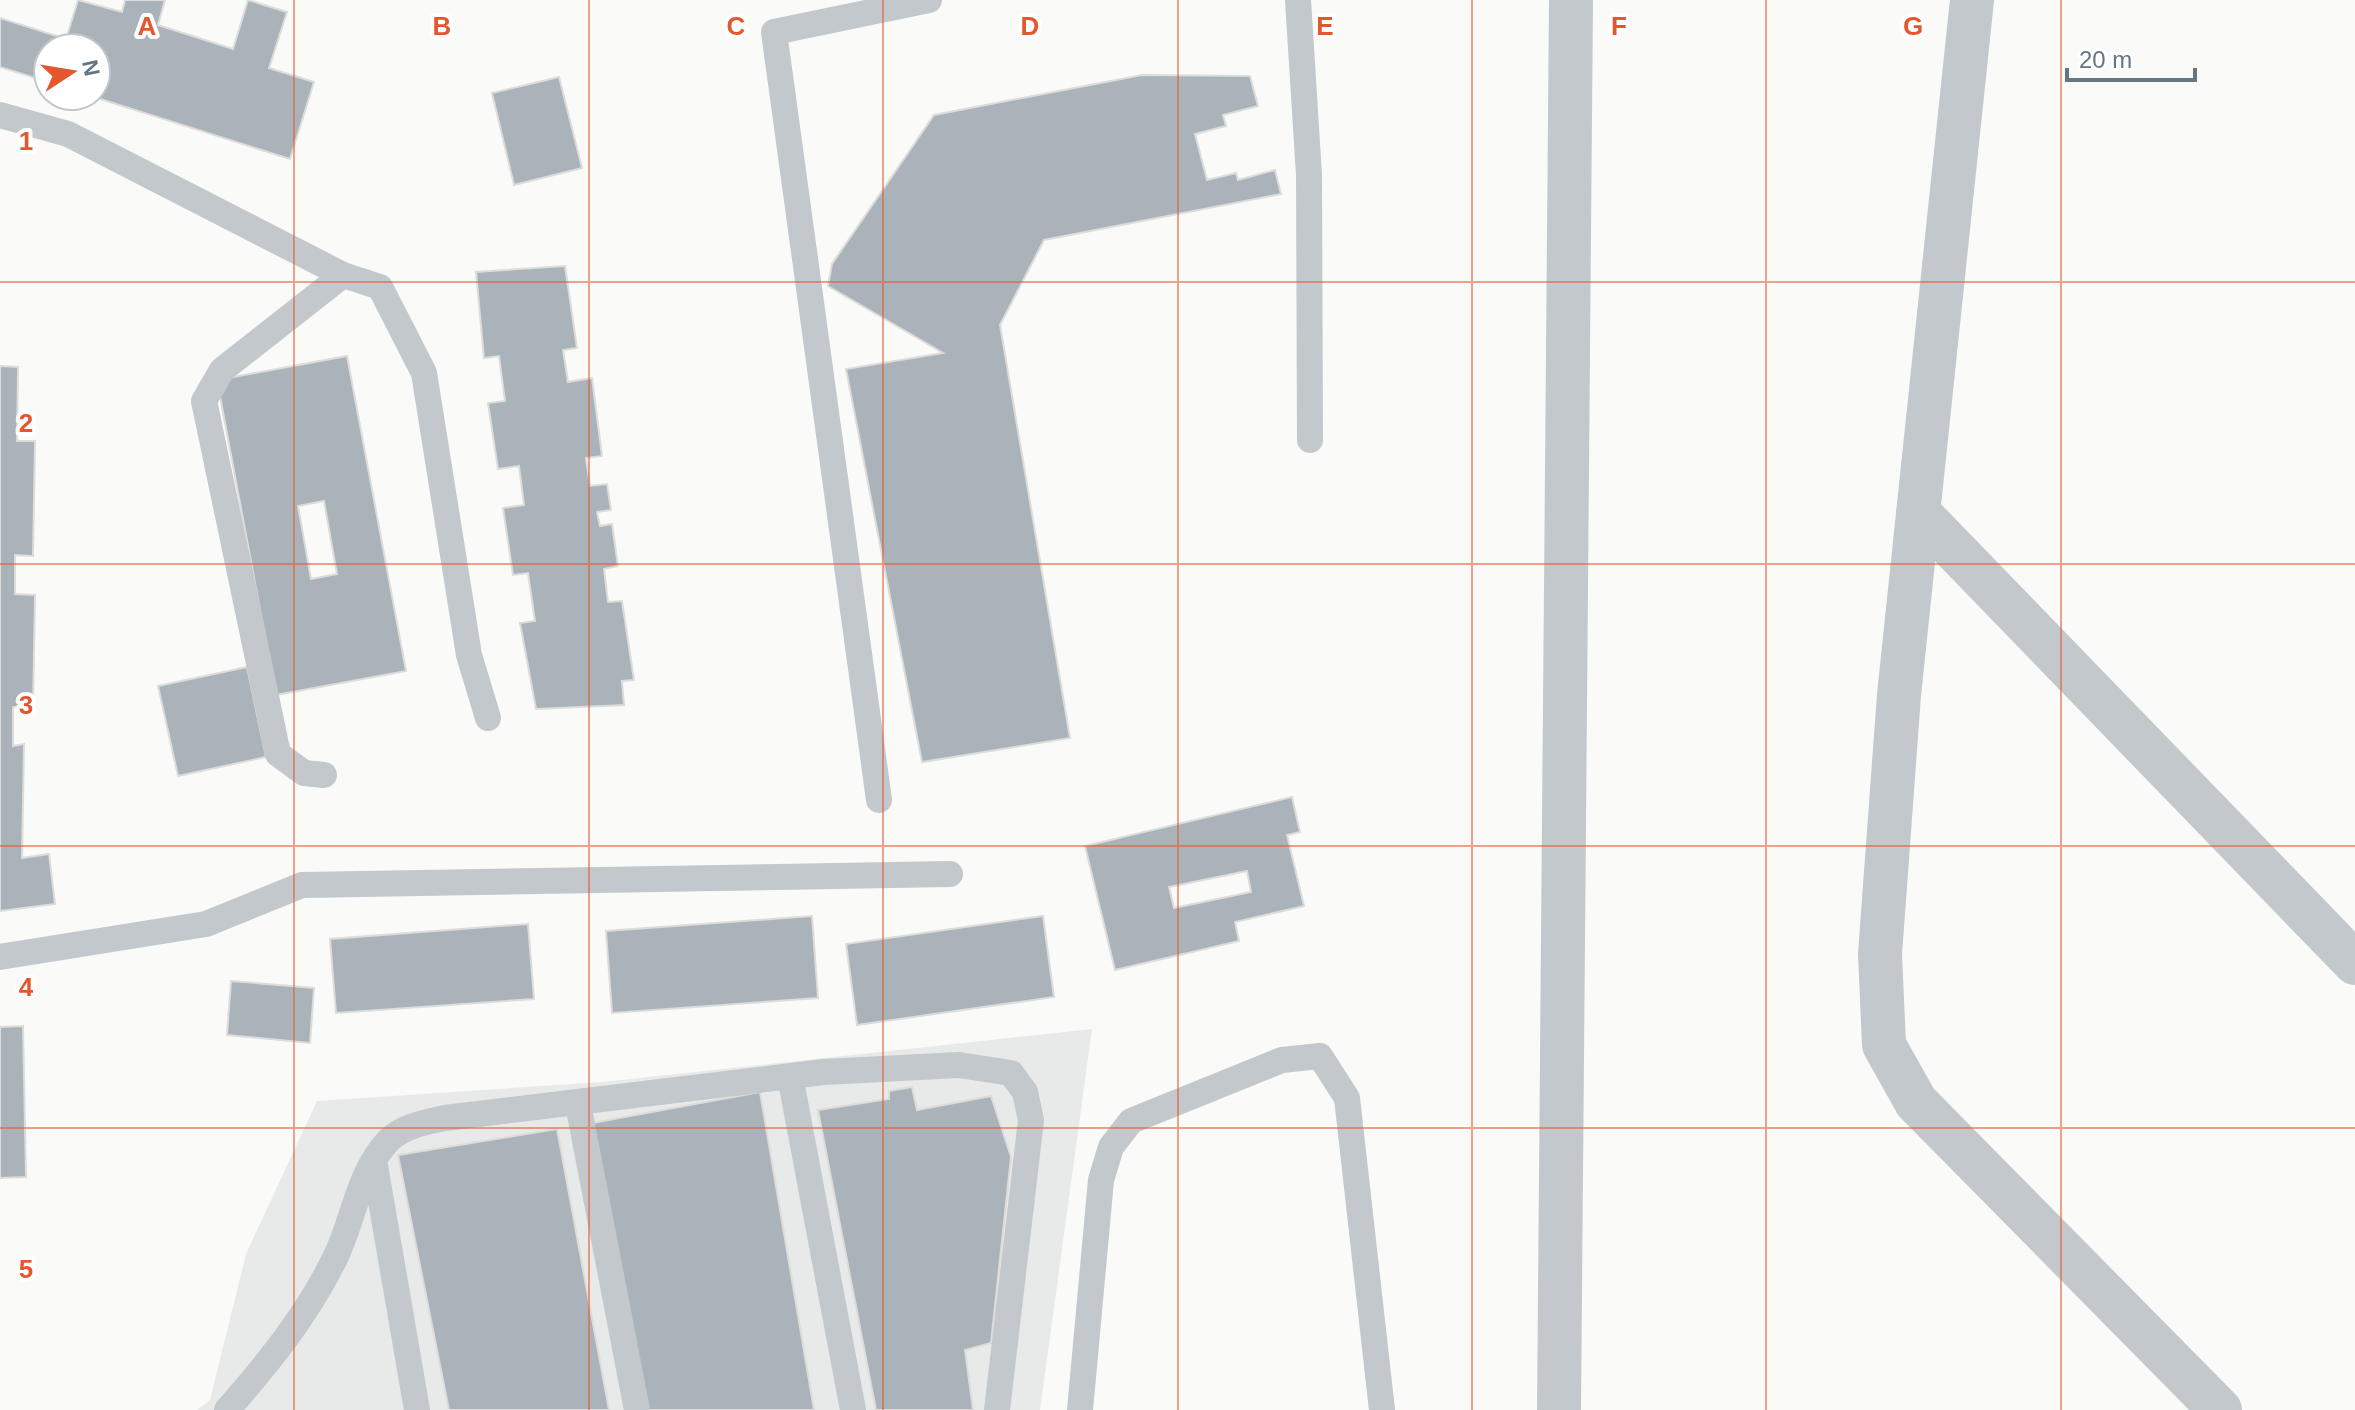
<svg xmlns="http://www.w3.org/2000/svg" width="2355" height="1410" font-family="Arial,sans-serif">
  <rect width="100%" height="100%" fill="#fafaf8"/>
  <path fill="#e8e9e9" d="M1092,1029L1040,1410H197L210,1400L246,1254L317,1101L602,1082Z"/>
  <path fill="#aab3b9" stroke="#dcdcda" stroke-width="2" fill-rule="evenodd" d="M78,0L122,12L125,0H165L158,25L233,49L248,0L287,12L269,68L314,82L290,159L91,96H96V48H48V82L0,67V18L66,39Z
    M1142,75L1250,76L1258,106L1223,115L1226,126L1195,134L1207,180L1236,173L1238,180L1275,170L1281,194L1044,240L1000,325L1070,738L922,762L846,369L943,353L828,286L832,264L934,115Z
    M559,77L582,168L514,185L492,93Z
    M565,266L577,348L563,350L568,382L592,378L602,456L586,458L590,486L607,484L611,510L597,512L600,526L612,524L618,566L604,569L608,602L622,601L634,680L622,681L624,705L536,709L520,623L535,621L528,573L513,575L503,508L524,505L519,466L498,469L488,403L505,401L499,356L484,358L476,272Z
    M347,356L406,671L276,695L217,380ZM324,501L337,574L311,579L298,506Z
    M0,366L18,367L17,441H35L33,556L15,555V594L35,595L33,707H13V746L24,744L22,858L49,854L55,904L0,911Z
    M247,667L266,757L178,776L158,686Z
    M1292,797L1300,832L1287,835L1304,906L1235,922L1239,941L1115,970L1085,846ZM1247,871L1251,892L1174,908L1169,887Z
    M812,916L818,998L612,1013L606,931Z
    M1043,916L1054,997L857,1025L846,944Z
    M528,924L534,999L336,1013L330,939Z
    M231,981L314,988L310,1043L227,1035Z
    M23,1026L26,1177L0,1178V1027Z
    M912,1087L917,1110L991,1096L1011,1157L991,1343L965,1350L973,1410H876L818,1110L889,1099V1091Z
    M760,1092L814,1410H639L587,1124Z
    M557,1129L609,1410H449L398,1155Z"/>
  <g fill="none" stroke-linecap="round" stroke-linejoin="round">
    <path stroke="#c3c8cc" stroke-width="26" d="M1298,0L1309,175L1310,440
      M0,115L68,134L343,275L380,287L424,373L469,655L488,718
      M324,775L304,773L278,754L204,401L222,370L343,275
      M879,800L774,32L929,0
      M0,957L206,924L302,885L950,874
      M790,1076L853,1410
      M578,1104L637,1410
      M374,1160L417,1410
      M227,1410C269,1362 308,1314 336,1256C354,1218 359,1171 389,1140C403,1126 427,1122 445,1118L824,1072L959,1065L1011,1073L1025,1092L1031,1120L997,1410
      M1080,1410L1101,1180L1111,1147L1131,1121L1282,1060L1320,1056L1347,1098L1382,1410"/>
    <path stroke="#c3c8cc" stroke-width="44" d="M1972,0L1899,695L1880,954L1884,1045L1916,1102L2220,1410
      M1918,512L2355,963
      M1559,1410L1571,0"/>
  </g>
  <path fill="none" stroke="#e4572e" stroke-width="2" stroke-opacity="0.55" d="M294,0V1410M589,0V1410M883,0V1410M1178,0V1410M1472,0V1410M1766,0V1410M2061,0V1410M0,282H2355M0,564H2355M0,846H2355M0,1128H2355"/>
  <g font-size="26" text-anchor="middle" font-weight="bold" fill="#e4572e" stroke="#fff" stroke-width="8" stroke-linejoin="round" paint-order="stroke">
    <text x="147" y="35">A</text>
    <text x="442" y="35">B</text>
    <text x="736" y="35">C</text>
    <text x="1030" y="35">D</text>
    <text x="1325" y="35">E</text>
    <text x="1619" y="35">F</text>
    <text x="1913" y="35">G</text>
    <text x="26" y="150">1</text>
    <text x="26" y="432">2</text>
    <text x="26" y="714">3</text>
    <text x="26" y="996">4</text>
    <text x="26" y="1278">5</text>
  </g>
  <g transform="translate(72 72) rotate(78)"><circle r="38" fill="#ffffff" stroke="#c1c8cd" stroke-width="2"/>
  <path d="M0-6L14 30L0 20L-14 30Z" fill="#e4572e"/>
  <text y="-12" font-size="22" font-weight="bold" text-anchor="middle" fill="#657683">N</text>
  </g>
  <path d="M2067 68v12h128v-12" fill="none" stroke="#657683" stroke-width="4"/>
  <text x="2079" y="68" font-size="24" fill="#657683" stroke="#ffffff" stroke-width="6" paint-order="stroke">20 m</text>
</svg>
